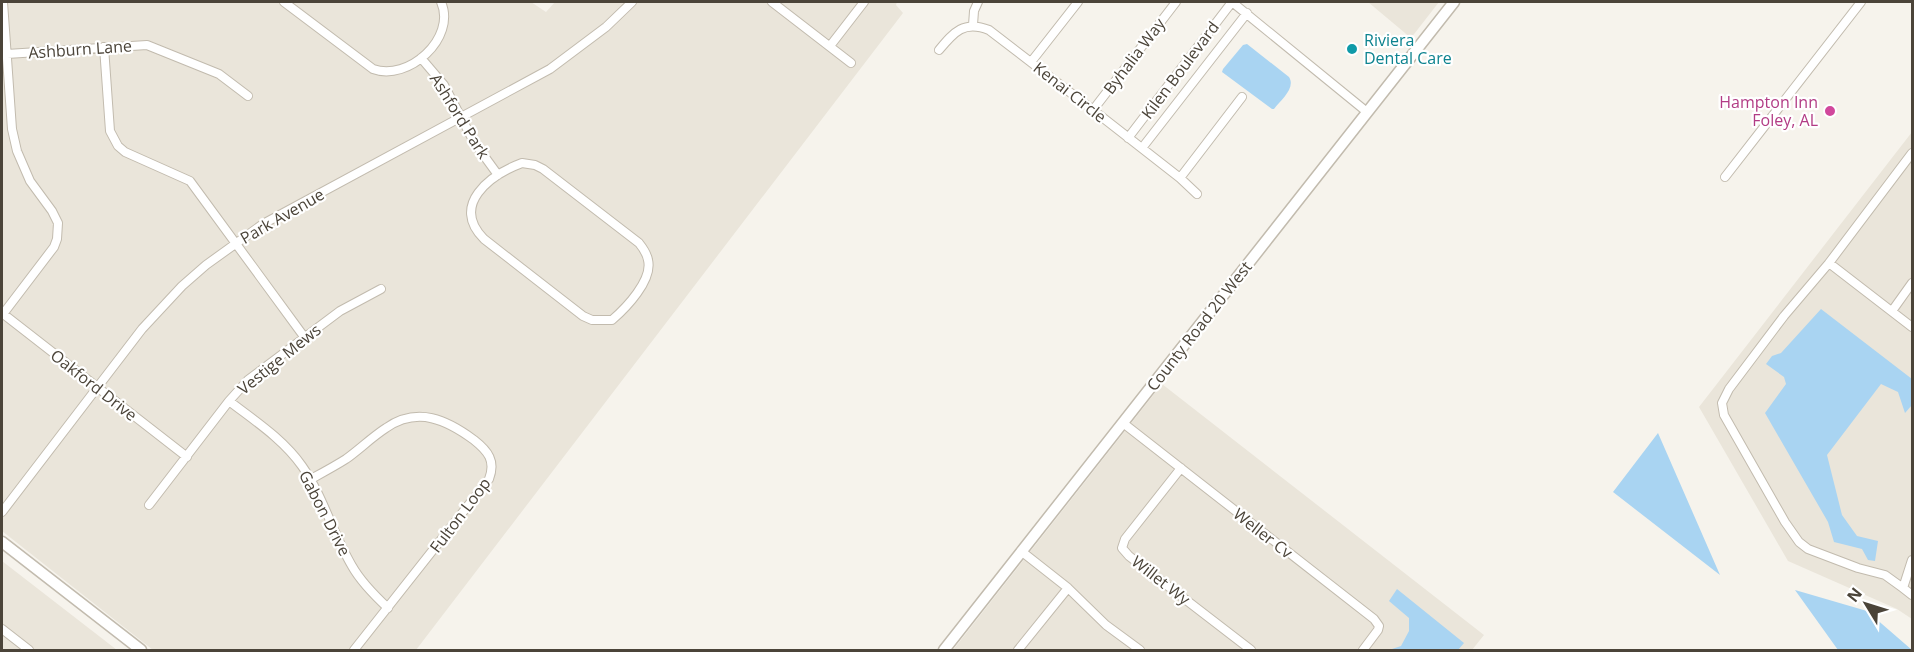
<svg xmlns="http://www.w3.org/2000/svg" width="1914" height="652" font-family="'Open Sans',sans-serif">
  <rect width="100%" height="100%" fill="#f6f3ec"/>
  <path fill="#eae5da" d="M2,2H531L546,12L555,2H897L896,5L903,13L416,650H153L2,531Z
    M1368,2H1439L1411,38Z
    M1912,132V619L1897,609L1788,561L1699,407Z
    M1162,384L1484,635L1472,650H953Z
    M2,561L117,650H2Z"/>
  <path fill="#a9d4f2" d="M1247,44L1289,77C1296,88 1281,100 1274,109H1272L1222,72L1223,69L1243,45Z
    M1821,309L1912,379V405L1905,413L1898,392L1881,384L1827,455L1842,515L1857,536L1878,541L1875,561L1868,560L1862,549L1834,542L1828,522L1765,413L1786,384L1784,377L1766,364L1772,356L1781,353Z
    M1658,433L1720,575L1613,492Z
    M1397,589L1464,643L1458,650H1389L1401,646L1409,631V618L1389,601Z
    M1795,590L1867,611L1912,650H1838Z"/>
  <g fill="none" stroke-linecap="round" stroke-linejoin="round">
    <defs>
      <path id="minor" d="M284,2L373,69C408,82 457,38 441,2
        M772,2L851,63
        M1232,2L1367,112
        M973,25L974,11L978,2
        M830,46L864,2
        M104,47L110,131L118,146L125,152L190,181L305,338
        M939,50C954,32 964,20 989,30L1093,110L1180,178L1197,194
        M7,54L147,45L219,74L248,96
        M421,58L444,85L474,142L498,175
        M1031,62L1078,2
        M1093,110L1176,2
        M1128,138L1232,2
        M1142,148L1247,13
        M1912,153L1829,263L1912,327
        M522,163L535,165L543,169L639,243C643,248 647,254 648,260C653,280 626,308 612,320H592L583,316L484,239C450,205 490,175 522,163Z
        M1725,177L1861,2
        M1180,178L1242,97
        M1829,263L1784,316L1729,389L1722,403L1724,415L1785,522L1799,542L1808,549L1858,568L1885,575L1903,588
        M1892,311L1912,283
        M2,313L187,457
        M3,314L54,247L57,239L58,223L52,211L30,181L17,151L12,129L3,2
        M229,401C255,421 283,439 302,466C323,496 333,534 352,566C361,582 374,595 388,608
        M1123,423L1374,619L1379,626L1378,630L1363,650
        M1181,468L1125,539L1122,548L1129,556L1251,650
        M311,479C322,473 335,466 346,459C360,449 372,437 386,428C418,406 447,420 474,440C488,451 496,461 489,479L354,650
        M149,505L229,401L248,380L340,311L381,289
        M2,512L142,329L182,286L206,265L263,224L550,69L606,27L632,2
        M1021,551L1068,588L1106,625L1140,650
        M1912,560L1903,588L1912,595
        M2,629L29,650
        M1018,650L1068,588"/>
      <path id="tertiary" d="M2,542L141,650
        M944,650L1454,2"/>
    </defs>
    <use href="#minor" stroke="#c2bbae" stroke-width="10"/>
    <use href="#tertiary" stroke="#c2bbae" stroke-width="13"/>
    <use href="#minor" stroke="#fff" stroke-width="8"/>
    <use href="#tertiary" stroke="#fff" stroke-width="10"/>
  </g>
  <circle fill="#0f9aa8" stroke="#fff" stroke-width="2" cx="1352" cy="49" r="6"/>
  <circle fill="#d1479c" stroke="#fff" stroke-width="2" cx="1830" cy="111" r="6"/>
  <g text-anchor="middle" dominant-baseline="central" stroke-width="4.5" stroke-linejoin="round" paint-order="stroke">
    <g font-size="16" fill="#0d838f" stroke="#fff" text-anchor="start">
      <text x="1364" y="40">Riviera<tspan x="1364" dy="18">Dental Care</tspan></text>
    </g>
    <g font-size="16" fill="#4b4439" stroke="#fff">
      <text transform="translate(80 49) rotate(-4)">Ashburn Lane</text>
      <text transform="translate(1134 56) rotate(-53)">Byhalia Way</text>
      <text transform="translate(1180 70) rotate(-53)">Kilen Boulevard</text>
      <text transform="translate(1070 92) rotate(38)">Kenai Circle</text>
      <text transform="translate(460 116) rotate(58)">Ashford Park</text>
      <text transform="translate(282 216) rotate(-30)">Park Avenue</text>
      <text transform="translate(1199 326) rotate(-52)">County Road 20 West</text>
      <text transform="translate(279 359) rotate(-39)">Vestige Mews</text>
      <text transform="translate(94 385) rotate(38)">Oakford Drive</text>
      <text transform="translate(325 513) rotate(63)">Gabon Drive</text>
      <text transform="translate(460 515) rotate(-53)">Fulton Loop</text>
      <text transform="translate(1263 533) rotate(38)">Weller Cv</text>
      <text transform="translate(1161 580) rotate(38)">Willet Wy</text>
    </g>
    <g font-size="16" fill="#b23c85" stroke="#fff" text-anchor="end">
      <text x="1818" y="102">Hampton Inn<tspan x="1818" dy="18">Foley, AL</tspan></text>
    </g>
  </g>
  <rect width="1914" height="652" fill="none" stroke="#4b4439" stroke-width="6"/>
  <g transform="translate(1866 604) rotate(308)" stroke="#ffffff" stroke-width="4.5" paint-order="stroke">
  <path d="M0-4.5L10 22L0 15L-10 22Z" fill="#4b4439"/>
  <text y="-9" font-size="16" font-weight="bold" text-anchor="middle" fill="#4b4439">N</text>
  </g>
</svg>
